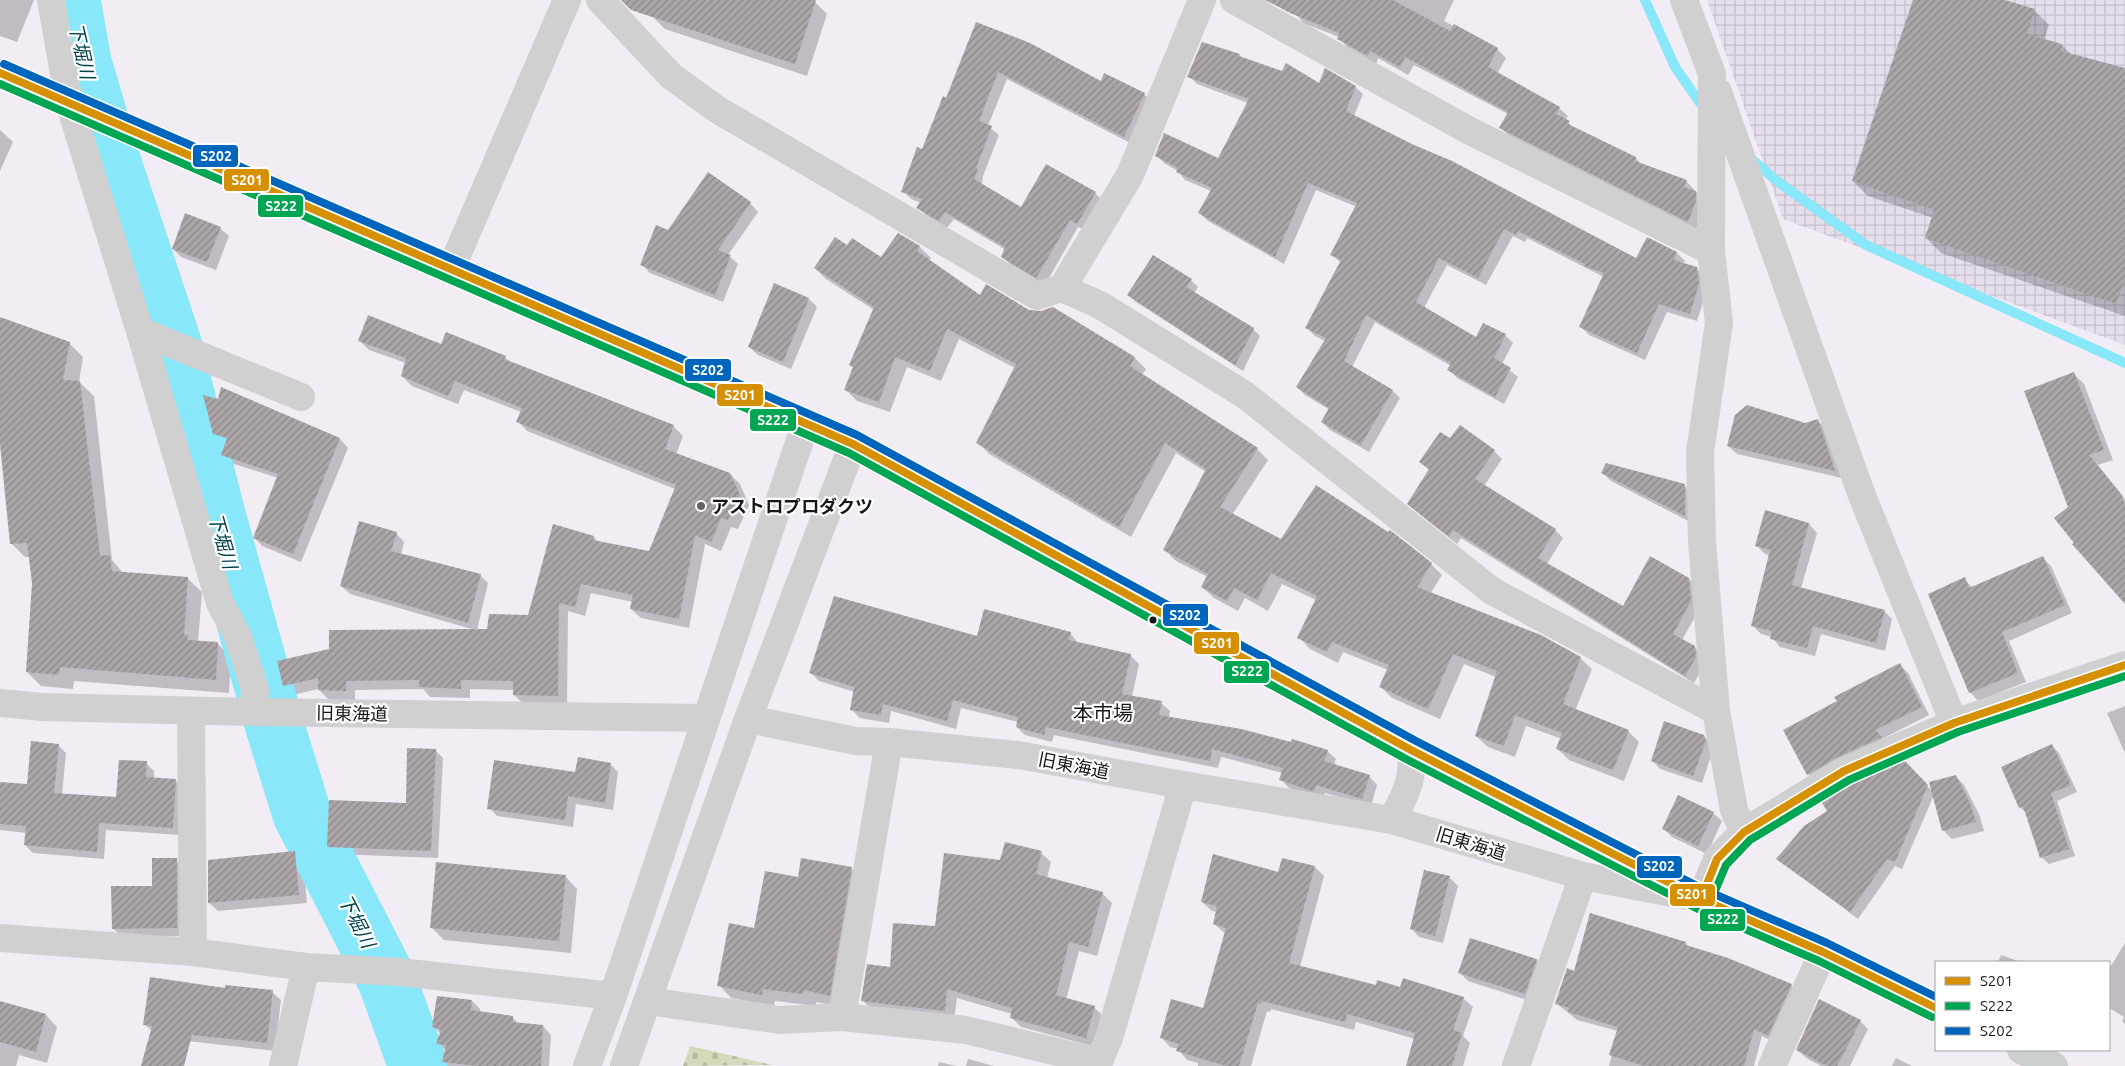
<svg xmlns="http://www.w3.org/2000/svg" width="2125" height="1066" font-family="Ubuntu,'Noto Sans JP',sans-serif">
  <defs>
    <pattern id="industrial-grid" width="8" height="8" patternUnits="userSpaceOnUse" patternTransform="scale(1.25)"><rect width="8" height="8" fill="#e7deec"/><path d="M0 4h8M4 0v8" fill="none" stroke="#c6beca"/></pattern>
    <pattern id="cemetery-stones" width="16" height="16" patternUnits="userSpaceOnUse" patternTransform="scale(1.25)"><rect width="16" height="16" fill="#d3dab9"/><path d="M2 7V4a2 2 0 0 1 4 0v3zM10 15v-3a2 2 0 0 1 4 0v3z" fill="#b5ba9e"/></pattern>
    <pattern id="building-hatch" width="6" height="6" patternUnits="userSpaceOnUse" patternTransform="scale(1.25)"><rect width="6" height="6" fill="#aca6a9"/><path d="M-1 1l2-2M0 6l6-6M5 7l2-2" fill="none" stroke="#8b8689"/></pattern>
  </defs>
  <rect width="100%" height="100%" fill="#f2ecf4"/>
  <path fill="url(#industrial-grid)" d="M1707,0H2125V345L1783,219Z"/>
  <path fill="url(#cemetery-stones)" d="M690,1046L773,1065L683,1066Z"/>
  <path fill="#0003" d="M0,0H34L17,42L0,36Z
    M658,0H809L815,2L827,14L807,76L665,29L652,16Z
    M1263,0H1454L1444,21L1497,49L1506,58L1497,74L1559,108L1568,116L1565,120L1576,130L1636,158L1642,165L1686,181L1704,200V209L1696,229L1509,136L1501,128L1508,114L1414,65L1408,75L1378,58L1376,64L1347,47L1339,37L1303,23L1295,12Z
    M1914,0H2001L2034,10L2049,25L2044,40L2062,45L2072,55L2125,69V316L1941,253L1926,238L1933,218L1868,196L1853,181Z
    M977,24L1101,83L1144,94L1152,102L1132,144L1007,79L988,126L999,135L983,176L982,185L1021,209L1095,193L1103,201L1086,231L1078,227L1045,285L1010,264L1002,256L1006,250L954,219L947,228L926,215L918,207L921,203L911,199L903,191L947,99Z
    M1239,55L1243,59L1319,85L1355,87L1363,94L1354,116L1637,260L1677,253L1685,261L1683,264L1696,268L1705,276L1706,293L1697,321L1667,312L1645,360L1589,335L1581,327L1604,277L1527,238L1525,242L1513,236L1486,285L1447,265L1424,308L1477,339L1505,335L1513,343L1502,364L1518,377L1504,404L1457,378L1449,370L1451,366L1375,322L1352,367L1393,391L1400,398L1369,452L1330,430L1322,422L1330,410L1305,395L1297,387L1325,341L1315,336L1307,328L1341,263L1331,254L1357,207L1316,190L1284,264L1208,221L1200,213L1211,191L1185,180L1178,171L1164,163L1156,155L1219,159L1248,103L1197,84L1189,76Z
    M0,130L13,142L0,171Z
    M750,203L758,212L728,255L738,264L723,302L650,273L642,265L669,231Z
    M220,228L229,236L216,270L181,257L173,249Z
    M899,235L920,247L931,258L929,261L981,297L1029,311L1042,312L1053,309L1135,358L1146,369L1142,375L1257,449L1268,460L1232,515L1281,541L1431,564L1442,575L1430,594L1580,658L1592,669L1575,711L1628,731L1639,742L1624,781L1569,760L1558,749L1562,739L1526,726L1515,757L1488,747L1476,736L1496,677L1464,664L1440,719L1392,698L1381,687L1388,670L1343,652L1338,663L1310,649L1299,637L1316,600L1282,584L1268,611L1245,598L1238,611L1214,598L1202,587L1208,577L1176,561L1165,550L1206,472L1176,453L1131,537L989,454L978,442L1015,368L959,339L941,381L907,367L890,412L857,401L846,390L854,368L851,365L874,310L826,279L815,268L848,247L882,259Z
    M1191,280L1198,287L1194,293L1253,329L1260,336L1243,371L1136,302L1128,295Z
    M809,299L817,307L791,369L758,355L749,347Z
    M0,318L69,343L83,357L79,382L94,396L112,560L124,574L187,578L202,592L198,642L217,643L231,657L229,693L74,681L73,689L41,686L27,672L33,583L30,557H25L11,543L0,433Z
    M360,341L442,346L505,357L512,364L673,426L683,436L676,455L730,474L740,484L749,505L738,529L731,527L721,551L705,544L689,628L641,618L631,609L633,602L591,593L585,616L568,611L567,705L524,704L514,695L515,690L470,689V698L430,697L423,689L355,690V700H329L318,689L293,695L284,685L475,630L350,594L341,586L396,533L404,542L401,555L480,575L488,583L477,630H488L529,616L554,526L594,537L599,543L649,552L675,489L527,431L518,421L521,412L464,390L458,404L412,386L402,376L406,363L369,350Z
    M2074,374L2084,384L2113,460L2098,465L2125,499V602L2070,507Z
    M222,389L340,439L348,448L301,562L262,546L254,537L278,478L231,463L222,455L227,443L214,433Z
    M1818,421L1826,429L1842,478L1737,454L1728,446Z
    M1450,440L1494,451L1502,459L1484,486L1555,530L1563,538L1547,564L1624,607L1689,579L1697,587L1699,610L1682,640L1694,647L1703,655L1704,666L1694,683L1461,538L1457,544L1417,512L1430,471L1421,462Z
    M1603,473L1684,485L1693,494L1694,524L1611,481Z
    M1809,524L1817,533L1801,588L1884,611L1892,619L1885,651L1821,634L1815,656L1780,647L1772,637L1761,634L1752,625L1770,555L1765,554L1756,545Z
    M2043,558L2051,566L2072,613L2009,641L2026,682L1978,701L1970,692L1964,579L1973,588Z
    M1070,633L1078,643L1130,655L1139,664L1132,697L1161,703L1170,711L1169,718L1327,751L1336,759L1334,765L1369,776L1377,785L1371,806L1325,793L1322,799L1289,788L1281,779L1283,773L1221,757L1218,768L1054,735L1052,742L1025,735L1017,727L1018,722L961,708L956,729L891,711L889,723L860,718L851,709L855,692L819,681L810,672L978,638Z
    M1900,665L1908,673L1929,715L1882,739L1889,746L1816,783L1808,774L1785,731Z
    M2125,706V753L2107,713Z
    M1704,736L1712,745L1713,750L1702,783L1660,769L1652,760Z
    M58,745L66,753L62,795L117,798L146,763L154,771V779L175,780L183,788L181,835L106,830L104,859L33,853L25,845L27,833L0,830V783L28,786Z
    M2052,746L2059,753L2077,792L2057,801L2075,856L2049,864L2041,857L2027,814L2020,807Z
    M435,750L443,758L438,858L336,854L328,847L408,804Z
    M1905,763L1933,792L1956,777L1964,785L1979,814L1984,831L1952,839L1944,831L1934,795L1902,869L1895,866L1858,919L1778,859Z
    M610,764L618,772L613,810L576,804L573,827L497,816L489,808L577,773Z
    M1713,813L1722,821L1707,854L1672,837L1664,829Z
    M295,852L303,861L307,903L218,911L209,903Z
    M1041,853L1051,862L1047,878L1102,893L1112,903L1097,956L1079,951L1066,1000L1094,1007L1104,1017L1096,1047L1021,1027L1011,1017L1012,1014L957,998L954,1020L872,1010L862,1000L891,968L936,928L1001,861Z
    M176,859L184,868L185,936L122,937L113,928L154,887Z
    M1315,867L1324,876L1300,967L1376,986L1463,998L1473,1007L1463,1036L1470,1043L1463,1066H1407L1415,1039L1356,1022L1354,1030L1271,1009L1270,1012L1267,1011L1251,1066H1198V1063L1187,1060L1178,1049L1170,1047L1161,1037L1204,1010L1226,934L1214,924L1217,912L1212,911L1202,902L1279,873Z
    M851,868L864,881L842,1007L816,1002V1006L775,1001L774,1006L731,998L719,985L755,929L799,879Z
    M565,876L577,889L571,953L444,940L431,927Z
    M1450,878L1458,886L1443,943L1419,937L1411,928Z
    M2125,943V1024L2122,1021L2124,1017L2109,1008V969Z
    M1686,944L1690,948L1791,985L1799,993L1776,1043L1762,1036L1754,1066H1609L1618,1031L1577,1020L1556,1003L1575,972Z
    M2001,955L2021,962H1998Z
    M1537,960L1545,968L1533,1002L1468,981L1460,973Z
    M226,989L272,992L281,1000L275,1051L161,1038L144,1024Z
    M472,1001L480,1009V1012L512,1017L519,1024L543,1026L551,1035L549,1066H445L443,1062L446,1051L438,1043L441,1034L433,1026Z
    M0,1002L46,1015L57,1027L47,1063L19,1055L16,1066H0Z
    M1860,1021L1868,1029L1850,1066H1821L1806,1058L1798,1050Z
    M1896,1058L1912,1066H1892Z
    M968,1059L994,1066H966Z
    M939,1062L956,1066H938Z"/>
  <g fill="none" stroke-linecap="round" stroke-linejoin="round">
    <path stroke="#88e7f8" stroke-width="10" d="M1645,0L1675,67L1705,110
      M1749,157L1777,181L1866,245L2125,363"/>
    <path stroke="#88e7f8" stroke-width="59" d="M71,0L82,62L108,151L172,343L215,511L275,727L302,814L387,980L418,1066"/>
  </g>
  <path fill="url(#building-hatch)" d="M621,0H816L795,64L631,10Z
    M1266,0H1393L1450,31L1454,24L1498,48L1488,67L1560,107L1556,114L1570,121L1568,124L1636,157L1635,161L1687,180L1684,187L1696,191V201L1688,222L1499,128L1508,112L1405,57L1400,67L1370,51L1368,56L1337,39L1339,33L1290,13Z
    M1913,0H2005L2035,9L2027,34L2062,44L2061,51L2125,68V279L2116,304L1925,238L1934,210L1852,181Z
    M976,22L1030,43L1101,81L1104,73L1145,93L1124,137L998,72L979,121L992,126L976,168L978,169L974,179L1021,207L1046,164L1096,192L1077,224L1070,220L1036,278L1001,257L1005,247L945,212L939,221L916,208L922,199L901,192L917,147L922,149L943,96L946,98Z
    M1202,42L1240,54L1239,56L1282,71L1286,63L1319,83L1325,68L1356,86L1346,111L1414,145L1452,161L1636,258L1647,237L1677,252L1674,260L1697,267L1699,284L1690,314L1659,304L1637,353L1579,327L1604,273L1584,266L1585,264L1518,231L1516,235L1504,229L1478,278L1439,258L1416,302L1476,337L1483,323L1506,334L1494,358L1511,368L1495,397L1447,370L1451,363L1366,315L1344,361L1393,390L1361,445L1321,422L1329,408L1296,387L1326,338L1305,328L1341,260L1330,255L1357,203L1308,183L1275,257L1198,213L1212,188L1176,172L1178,168L1155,156L1164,133L1218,158L1249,99L1187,77Z
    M708,172L751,202L718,250L731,255L715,295L640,265L656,225L668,230Z
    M185,213L221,227L207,262L172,249Z
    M898,233L920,246L917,251L980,295L986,284L1029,310L1041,311L1053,307L1135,357L1130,366L1258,448L1220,507L1281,539L1316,485L1388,532L1390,530L1432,563L1417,587L1541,635L1581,657L1563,704L1629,730L1613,770L1556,749L1562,733L1515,715L1504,746L1475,736L1497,671L1453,654L1428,709L1379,687L1389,665L1332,642L1327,652L1297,638L1317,596L1271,573L1257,600L1234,588L1227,601L1201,587L1208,574L1163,550L1206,469L1165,443L1119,527L976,443L1016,364L947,329L930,371L895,357L879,402L844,390L853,367L849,365L874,307L814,268L835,237L847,245L852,238L881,257Z
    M1153,255L1192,279L1186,287L1254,328L1235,365L1127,295Z
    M774,283L809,298L783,362L748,347Z
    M368,315L441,344L446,332L506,356L504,359L674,425L665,449L730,473L740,495L728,520L721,518L711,542L695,535L679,619L630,609L633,595L581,584L575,607L559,603L558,696L513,695V681L461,680V689L419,687V680L346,681V691L318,690V678L283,686L277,661L329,649V630L487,629L489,614L528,615L553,524L594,536L593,540L649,551L676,485L516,422L522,408L455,381L448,396L401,376L406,358L358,341Z
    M0,317L70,342L63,380L80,381L100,556L110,555L112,571L188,577L184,635H188L187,640L218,642L216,680L60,667L59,675L26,672L32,583L27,543L10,544L0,444Z
    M2074,372L2104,450L2089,455L2121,494L2125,505V604L2072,544L2074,543L2054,518L2068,507L2024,391Z
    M221,387L340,438L293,554L253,538L278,474L221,455L227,438L213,434L203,395L218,399Z
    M1747,405L1805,423L1818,419L1835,471L1727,446L1735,415Z
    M1460,425L1495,450L1475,479L1556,529L1538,558L1623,606L1650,556L1689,578L1691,601L1673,634L1695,646L1696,657L1685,676L1453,530L1449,537L1407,504L1429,469L1419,462L1440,432L1450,438Z
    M1606,463L1685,484V516L1601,473Z
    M1765,510L1809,523L1792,585L1885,610L1876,643L1813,626L1807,648L1770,639L1772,631L1751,626L1770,550L1755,546Z
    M359,521L397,532L391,551L481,574L468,623L340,586Z
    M2043,556L2065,605L2002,632L2018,673L1969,693L1928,594L1965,577L1969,588Z
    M834,596L977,636L984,609L1071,632L1069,640L1131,654L1122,694L1162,701L1159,715L1241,729L1291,742L1292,739L1328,750L1324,761L1370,775L1362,799L1316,785L1314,791H1312L1279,780L1283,768L1212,749L1210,761L1046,727L1044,735L1016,727L1018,717L953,700L947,721L883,704L881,715L850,710L854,687L809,673Z
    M1900,663L1922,707L1875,730L1882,737L1838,757L1807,775L1783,730L1837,701L1834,697Z
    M1664,721L1704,735L1706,741L1693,776L1651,761Z
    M31,741L59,744L54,793L116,797L119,760L147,761L146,777L176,779L173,828L99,823L97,852L24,845L26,826L0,824V782L27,784Z
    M2052,744L2071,785L2051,793L2069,849L2040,858L2023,806L2019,808L2001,767Z
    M407,748L436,749L431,851L327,847L329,800L406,803Z
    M578,757L611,763L605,803L568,796L565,820L487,809L494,760L575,772Z
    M1905,761L1928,785L1895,862L1887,859L1850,912L1776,859L1804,826L1827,811L1822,803L1851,785Z
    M1956,775L1971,805L1976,822L1942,831L1929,782Z
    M1678,795L1714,812L1698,846L1662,829Z
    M1005,842L1042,851L1036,874L1103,892L1088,947L1069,942L1056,995L1095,1006L1086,1038L1010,1018L1012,1008L947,989L945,1011L861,1001L867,964L890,967L893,923L935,926L944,853L1000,860Z
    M295,851L299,895L208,903V860Z
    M1213,854L1278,872L1282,858L1315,866L1289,963L1376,985L1377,980L1400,987L1403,978L1464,997L1453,1030L1462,1033L1452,1066H1406L1415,1033L1347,1014L1345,1022L1262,1001L1261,1004L1258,1003L1239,1066H1226L1176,1051L1179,1044L1160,1038L1171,999L1203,1008L1226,928L1213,924L1217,906L1201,902Z
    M152,858H177V928L112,929L111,886H152Z
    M801,858L852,867L830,996L804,990L803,994L763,989L762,995L717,986L729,923L754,928L765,871L798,877Z
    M436,862L566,875L559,941L430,928Z
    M1424,870L1450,876L1435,936L1410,929Z
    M1590,913L1686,942V945L1728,958L1792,984L1768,1036L1754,1029L1744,1066H1644L1609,1055L1618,1027L1568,1012L1569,1008L1555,1004L1567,968L1574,971Z
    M1470,938L1537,959L1525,994L1458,973Z
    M150,977L225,988V985L273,990L267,1043L192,1035L184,1066H141L152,1026L143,1025Z
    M437,996L472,1000L471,1010L513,1016V1022L543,1025L541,1066H477L442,1062L446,1045L436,1044L441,1030L432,1027Z
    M1819,999L1861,1020L1837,1066H1827L1796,1050Z
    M0,1001L46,1014L36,1052L0,1042Z"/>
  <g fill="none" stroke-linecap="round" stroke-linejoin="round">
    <path stroke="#d1d0d1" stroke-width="28" d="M51,0L69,102L140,331L220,603L238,637L255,689L254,712
      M600,0L671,76L718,110L1037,296L1062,288L1100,305L1245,395L1492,591L1716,711
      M1234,0L1470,131L1711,251
      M1684,0L1712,74L1711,251L1719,323L1700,452L1702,542L1716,711L1734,810L1744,832
      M1718,92L1861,493L1954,723
      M1062,288L1130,175L1202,0
      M140,331L301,397
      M191,711L193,952
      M1701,899L1717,859L1744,832L1844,771L1954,723L2125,665
      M0,938L193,952L306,967L400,972L613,996
      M648,1001L780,1020L842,1017L889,742
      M842,1017L966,1030L1099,1062
      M283,1066L306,967
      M1516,1066L1583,876
      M1772,1066L1823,952"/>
    <path stroke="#d1d0d1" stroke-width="28" d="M451,269L567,0
      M0,703L42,707L254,712L705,718
      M748,719L856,741L889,742L1018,755L1183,785L1392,820L1583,876L1688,896
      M1392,820C1406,793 1414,780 1411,750
      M587,1066L613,996L806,422
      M624,1066L748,719L853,444
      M1097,1066L1109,1038L1183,785"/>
    <path stroke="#cccfd0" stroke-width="28" d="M0,73L853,444L1411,750L1701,899L1823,952L1936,1008
      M2021,1050L2054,1066"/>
    <defs>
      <path id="bus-1" d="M0,73L853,444L1411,750L1701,899L1823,952L1936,1008
        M1701,899L1717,859L1744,832L1844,771L1954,723L2125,665"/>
      <path id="bus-2" d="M0,84L849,453L1406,759L1696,908L1819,961L1932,1017
        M1710,903L1726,865L1750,840L1849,780L1958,732L2125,676"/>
      <path id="bus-3" d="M4,64L857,435L1416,741L1705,890L1827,943L1936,997"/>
    </defs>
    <use href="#bus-1" stroke="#fff" stroke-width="11"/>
    <use href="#bus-2" stroke="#fff" stroke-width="11"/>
    <use href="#bus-3" stroke="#fff" stroke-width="11"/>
    <use href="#bus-1" stroke="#d69004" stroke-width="8"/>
    <use href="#bus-2" stroke="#00a651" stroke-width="8"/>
    <use href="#bus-3" stroke="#0065bd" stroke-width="8"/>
  </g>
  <circle fill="#656167" stroke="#fff" stroke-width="2" cx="701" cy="506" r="5"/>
  <circle fill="#19161b" stroke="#fff" stroke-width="2" cx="1153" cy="620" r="4.5"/>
  <g text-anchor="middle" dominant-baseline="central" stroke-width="4.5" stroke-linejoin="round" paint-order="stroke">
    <g font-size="18" font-weight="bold" fill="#19161b" stroke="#fff" text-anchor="start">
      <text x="711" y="506">アストロプロダクツ</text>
    </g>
    <g font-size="18" fill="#19161b" stroke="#fff">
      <text transform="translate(352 713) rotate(1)">旧東海道</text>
      <text transform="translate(1074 765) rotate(11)">旧東海道</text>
      <text transform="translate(1471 843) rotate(17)">旧東海道</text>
    </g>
    <g font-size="19" font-style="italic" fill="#00434b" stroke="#fff">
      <text transform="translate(82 51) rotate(77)">下堀川</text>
      <text transform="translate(223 541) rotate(74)">下堀川</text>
      <text transform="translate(357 921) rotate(63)">下堀川</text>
    </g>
    <g font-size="20" fill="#19161b" stroke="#fff">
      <text x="1103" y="712">本市場</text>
    </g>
  </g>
  <g stroke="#fff" stroke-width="2">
    <rect x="192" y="144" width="47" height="24" rx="5" fill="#0065bd"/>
    <rect x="223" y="168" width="47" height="24" rx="5" fill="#d69004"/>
    <rect x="257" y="194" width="47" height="24" rx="5" fill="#00a651"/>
    <rect x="684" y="358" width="48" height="24" rx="5" fill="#0065bd"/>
    <rect x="716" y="383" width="48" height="24" rx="5" fill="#d69004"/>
    <rect x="749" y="408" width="48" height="24" rx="5" fill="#00a651"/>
    <rect x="1162" y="603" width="47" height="24" rx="5" fill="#0065bd"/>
    <rect x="1193" y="631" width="47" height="24" rx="5" fill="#d69004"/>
    <rect x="1223" y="660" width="47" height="24" rx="5" fill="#00a651"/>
    <rect x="1636" y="855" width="47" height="24" rx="5" fill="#0065bd"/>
    <rect x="1669" y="883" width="47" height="24" rx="5" fill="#d69004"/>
    <rect x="1699" y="908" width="47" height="24" rx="5" fill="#00a651"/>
  </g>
  <g font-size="14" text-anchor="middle" font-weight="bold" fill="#fff">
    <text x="216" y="161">S202</text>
    <text x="247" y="185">S201</text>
    <text x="281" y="211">S222</text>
    <text x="708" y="375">S202</text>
    <text x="740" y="400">S201</text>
    <text x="773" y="425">S222</text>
    <text x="1185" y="620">S202</text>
    <text x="1217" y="648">S201</text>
    <text x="1247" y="676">S222</text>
    <text x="1659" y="871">S202</text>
    <text x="1692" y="899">S201</text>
    <text x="1723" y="924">S222</text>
  </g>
  <rect x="1935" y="961" width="175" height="90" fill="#ffffff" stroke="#a3a2a4"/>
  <rect x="1945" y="977" width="25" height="8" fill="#d69004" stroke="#a3a2a4"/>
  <text x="1980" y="986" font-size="15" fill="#19161b">S201</text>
  <rect x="1945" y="1002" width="25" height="8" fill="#00a651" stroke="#a3a2a4"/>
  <text x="1980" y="1011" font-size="15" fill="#19161b">S222</text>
  <rect x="1945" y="1027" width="25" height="8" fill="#0065bd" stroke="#a3a2a4"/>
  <text x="1980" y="1036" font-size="15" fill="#19161b">S202</text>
</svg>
